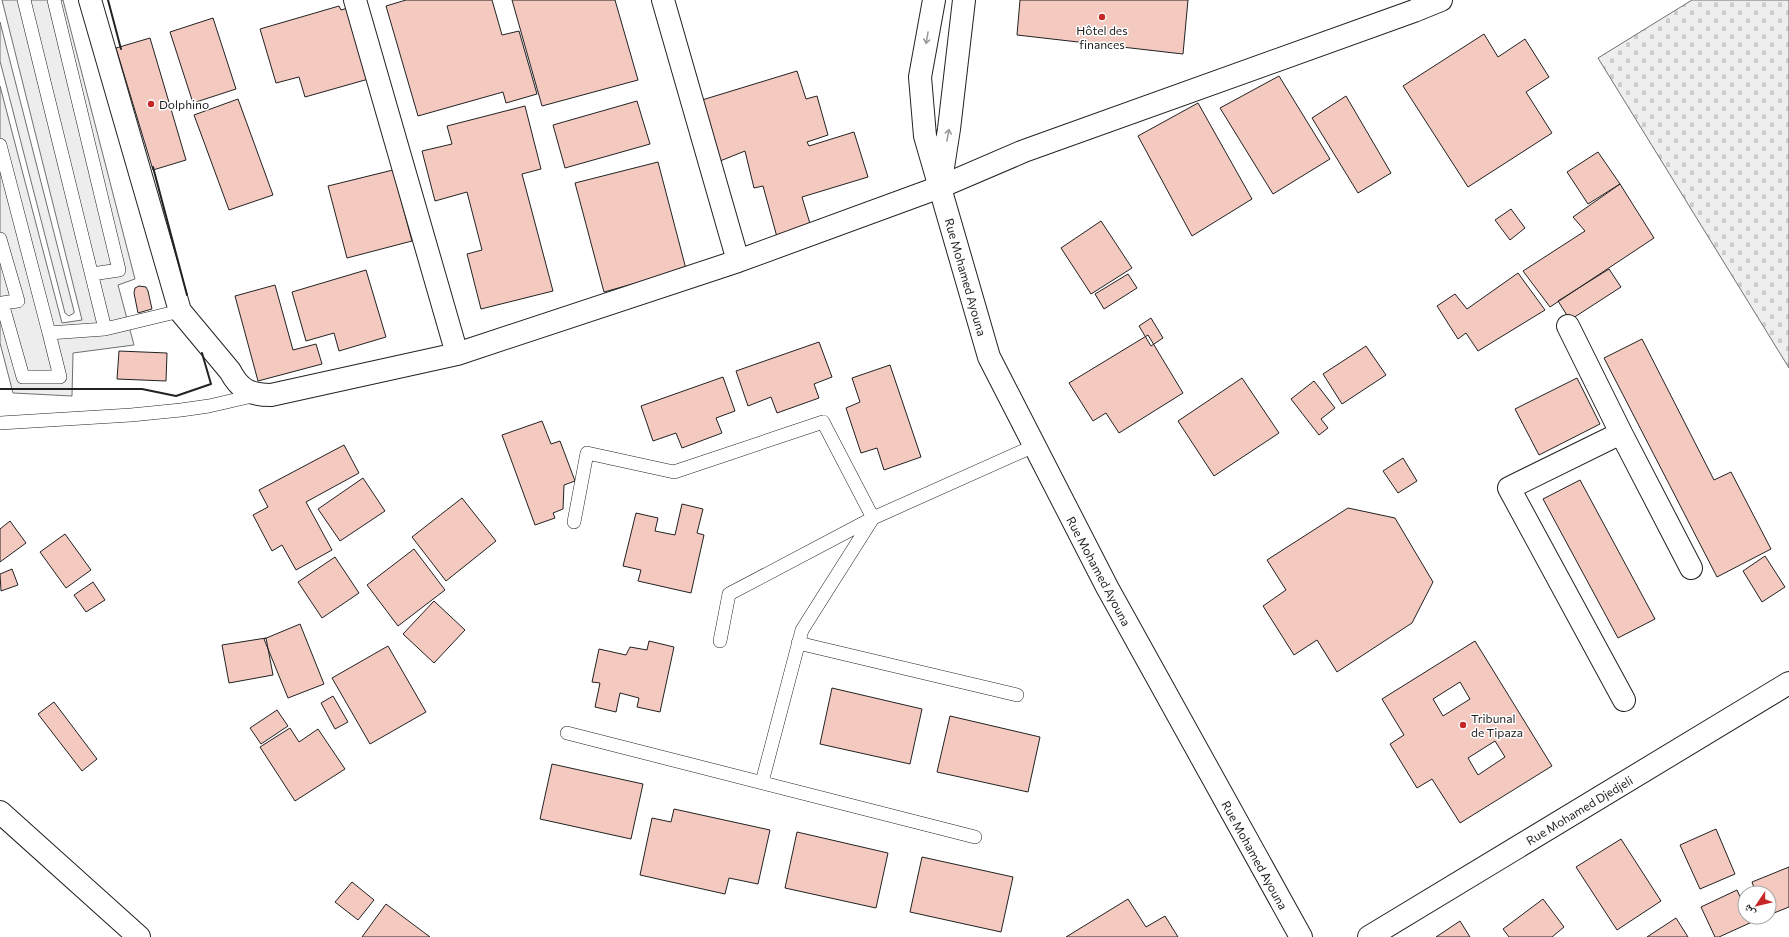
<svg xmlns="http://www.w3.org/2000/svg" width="1789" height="937" font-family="Commissioner,'Noto Naskh Arabic',sans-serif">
  <defs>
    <pattern id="cemetery-stones" width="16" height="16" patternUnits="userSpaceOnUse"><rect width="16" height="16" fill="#eee"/><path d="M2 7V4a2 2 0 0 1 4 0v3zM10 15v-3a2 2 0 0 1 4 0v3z" fill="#ccc"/></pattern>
  </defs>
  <rect width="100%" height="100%" fill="#fff"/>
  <path fill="url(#cemetery-stones)" stroke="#6f6f6f" d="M1692,0H1789V368L1598,58Z"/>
  <path fill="#eee" stroke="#6f6f6f" d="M0,22L74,311V313L69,316L65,313L0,61Z"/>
  <path fill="#ededed" stroke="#6f6f6f" d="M2,0H63L135,279L118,285L134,345L73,353L72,396L13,393L0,343V86L62,323L82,320Z"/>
  <path fill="#f3c9c0" stroke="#222" fill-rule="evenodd" d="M406,0H492L502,35L519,31L537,94L506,103L503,92L418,116L386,6Z
    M512,0H615L638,80L542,106Z
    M1020,0H1188L1183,54L1017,35Z
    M339,6L341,10L351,7L372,78L305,97L299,77L276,83L260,29Z
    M213,18L236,89L193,103L170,32Z
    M1484,34L1498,57L1525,39L1549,77L1526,92L1552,133L1468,187L1403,86Z
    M150,38L186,160L153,170L116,48Z
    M797,71L806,99L817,96L828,135L807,142L809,146L854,132L868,177L802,197L811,227L777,237L763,186L754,188L745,151L720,161L702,100Z
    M1279,76L1330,159L1273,194L1220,108Z
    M1346,96L1391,173L1358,193L1312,118Z
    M238,99L273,195L229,210L194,115Z
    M637,101L650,144L565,168L553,125Z
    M1198,103L1252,199L1192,236L1138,136Z
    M525,106L541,169L522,174L553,291L481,309L467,254L482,250L467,192L435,201L422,151L452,144L447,126Z
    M1598,152L1620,184L1588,204L1567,172Z
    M658,162L686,269L604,292L575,183Z
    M393,170L412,241L347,258L328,186Z
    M1620,184L1654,238L1550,307L1523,271L1585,231L1573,217Z
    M1511,209L1525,228L1510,240L1495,220Z
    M1101,221L1132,268L1091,294L1061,248Z
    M1609,269L1621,287L1570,320L1558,301Z
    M366,270L386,337L339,351L334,333L306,341L292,292Z
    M1518,273L1545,310L1478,351L1466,333L1458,339L1437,306L1455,294L1467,309Z
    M1128,274L1137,288L1104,309L1095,294Z
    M275,285L293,350L316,344L322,364L258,381L235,296Z
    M139,286L146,287L148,291L152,309L138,313L134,293L135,288Z
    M1151,318L1163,338L1151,346L1139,326Z
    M1148,335L1183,393L1119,433L1106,413L1093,421L1069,383Z
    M1642,339L1714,480L1731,472L1771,549L1717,577L1604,358Z
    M819,342L832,377L814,384L819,398L777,413L771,397L748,406L736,371Z
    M1366,346L1386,375L1342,404L1323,374Z
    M119,351L167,353L166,381L117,379Z
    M890,365L921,457L884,470L877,448L861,453L846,408L860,402L852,378Z
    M723,377L735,411L716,418L722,433L682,448L676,433L653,441L641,406Z
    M1242,378L1279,433L1214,476L1178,421Z
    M1577,378L1600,424L1539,455L1515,409Z
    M1314,381L1335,408L1321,419L1328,428L1319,435L1291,399Z
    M542,421L551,444L560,441L575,481L564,485L563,509L553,513L555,518L535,525L502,435Z
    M344,445L359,473L306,502L332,550L296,570L282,545L272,551L253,515L268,507L259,490Z
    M1403,458L1417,481L1398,493L1383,471Z
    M363,478L385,511L340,541L318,509Z
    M1580,480L1655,619L1618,638L1543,499Z
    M462,498L496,541L446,581L412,537Z
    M682,504L703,509L697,533L704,535L691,593L638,581L641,570L623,566L636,513L658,518L655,531L675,535Z
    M1348,508L1395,518L1433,582L1412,623L1337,672L1317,640L1294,655L1263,606L1286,590L1267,560Z
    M10,521L26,543L0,562V529Z
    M65,534L91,570L66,588L40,552Z
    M414,549L445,590L398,626L367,585Z
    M1765,556L1785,587L1762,602L1743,571Z
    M335,557L359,593L322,618L298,582Z
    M12,569L18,585L1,591L0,574Z
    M93,582L105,600L86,612L74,595Z
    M434,601L465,630L434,663L403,634Z
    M300,624L324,684L288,698L264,639Z
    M266,638L273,675L229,683L222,645Z
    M649,641L674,647L660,712L637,707L639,698L620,693L616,712L595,707L600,683L592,682L599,649L626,655L630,647L647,650Z
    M1475,641L1552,766L1460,823L1432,779L1417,788L1390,744L1404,735L1382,699ZM1460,682L1470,699L1443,716L1433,699ZM1495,741L1505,757L1478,775L1468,758Z
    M388,646L426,712L370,744L332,678Z
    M832,688L922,709L910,764L820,744Z
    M333,696L348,722L335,729L321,703Z
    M54,702L97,759L82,771L38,714Z
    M277,710L288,726L261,744L250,728Z
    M950,716L1040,737L1028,792L937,772Z
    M290,728L299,742L318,729L345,769L295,801L260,747Z
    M552,764L643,784L631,839L540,819Z
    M674,809L770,830L758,884L729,878L725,894L640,875L652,818L671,822Z
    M1716,829L1735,874L1700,889L1680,845Z
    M797,832L888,853L876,908L785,888Z
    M1621,839L1661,901L1617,930L1576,867Z
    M922,857L1013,877L1001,932L910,912Z
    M1789,867V907L1769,915V893H1756L1752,882Z
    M352,882L374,900L358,920L335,902Z
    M1737,890L1745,908V917H1749L1752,922L1719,937H1715L1701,907Z
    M1128,899L1146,927L1165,916L1178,937H1066Z
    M1543,899L1564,927L1552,937H1509L1503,929Z
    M386,904L430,937H362Z
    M1676,918L1688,937H1647Z
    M1460,921L1470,937H1436Z"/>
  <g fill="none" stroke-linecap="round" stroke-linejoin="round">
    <defs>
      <path id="lane" d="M24,0L105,329L180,311
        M54,0L119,270L92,274
        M0,145L49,333L105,329
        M0,239L18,301L2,303L23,377H60L49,333
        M0,423L131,415L181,410L209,406L256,395
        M574,522L587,453L674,472L823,422L873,518L729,594L720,641
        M798,643L1017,695
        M567,733L975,837
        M762,782L802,630L873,518L1034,446"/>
      <path id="street" d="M90,0L180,311L230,371C240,390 250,395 271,395L457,354L738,261L940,187L1024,151L1414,11L1441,0
        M355,0L457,354
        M663,0L738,261
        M1568,326L1621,433L1691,568
        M1621,433L1509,488L1624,700
        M1369,937L1789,683"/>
      <path id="secondary" d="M934,0L920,77L925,136L989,357L1107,587L1301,937
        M941,180L949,129L964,0"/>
      <path id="primary" d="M0,812L139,937"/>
    </defs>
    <use href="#lane" stroke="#222" stroke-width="14"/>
    <use href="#street" stroke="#222" stroke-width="24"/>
    <use href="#secondary" stroke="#222" stroke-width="24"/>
    <use href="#primary" stroke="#222" stroke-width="24"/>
    <use href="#lane" stroke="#fff" stroke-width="13"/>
    <use href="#street" stroke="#fff" stroke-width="22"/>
    <use href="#secondary" stroke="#fff" stroke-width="22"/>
    <use href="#primary" stroke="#fff" stroke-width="22"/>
    <path stroke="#222" stroke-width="2" d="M108,0L121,49
      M153,167L187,295
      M0,389H142L176,396L211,384L202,353"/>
  </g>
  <defs><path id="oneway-shaft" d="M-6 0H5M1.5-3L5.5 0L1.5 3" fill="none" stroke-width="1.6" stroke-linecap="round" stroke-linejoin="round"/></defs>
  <g stroke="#9c9c9c">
    <use href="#oneway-shaft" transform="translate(927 38) rotate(100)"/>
    <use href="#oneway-shaft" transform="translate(948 135) rotate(-79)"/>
  </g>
  <g fill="#c62828" stroke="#fff" stroke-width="1.5">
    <circle cx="1102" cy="17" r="4"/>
    <circle cx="151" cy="104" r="4"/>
    <circle cx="1463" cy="725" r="4"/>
  </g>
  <g text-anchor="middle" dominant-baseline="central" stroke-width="3" stroke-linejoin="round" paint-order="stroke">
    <g font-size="12" fill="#222" stroke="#fff" text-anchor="start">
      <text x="1102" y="30" text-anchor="middle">Hôtel des<tspan x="1102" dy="14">finances</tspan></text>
      <text x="159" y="104">Dolphino</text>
      <text x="1471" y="718">Tribunal<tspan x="1471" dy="14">de Tipaza</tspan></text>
    </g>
    <g font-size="12" fill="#222" stroke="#fff">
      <text transform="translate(966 277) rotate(74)">Rue Mohamed Ayouna</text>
      <text transform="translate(1099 571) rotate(62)">Rue Mohamed Ayouna</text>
      <text transform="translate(1579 810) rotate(-31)">Rue Mohamed Djedjeli</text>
      <text transform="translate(1255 855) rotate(61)">Rue Mohamed Ayouna</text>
    </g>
  </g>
  <g transform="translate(1757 905) rotate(235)"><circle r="19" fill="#ffffff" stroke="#a7a7a7"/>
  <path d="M0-3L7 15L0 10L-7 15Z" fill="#c62828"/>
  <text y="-6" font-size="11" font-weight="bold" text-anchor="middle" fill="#222222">ش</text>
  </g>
</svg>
